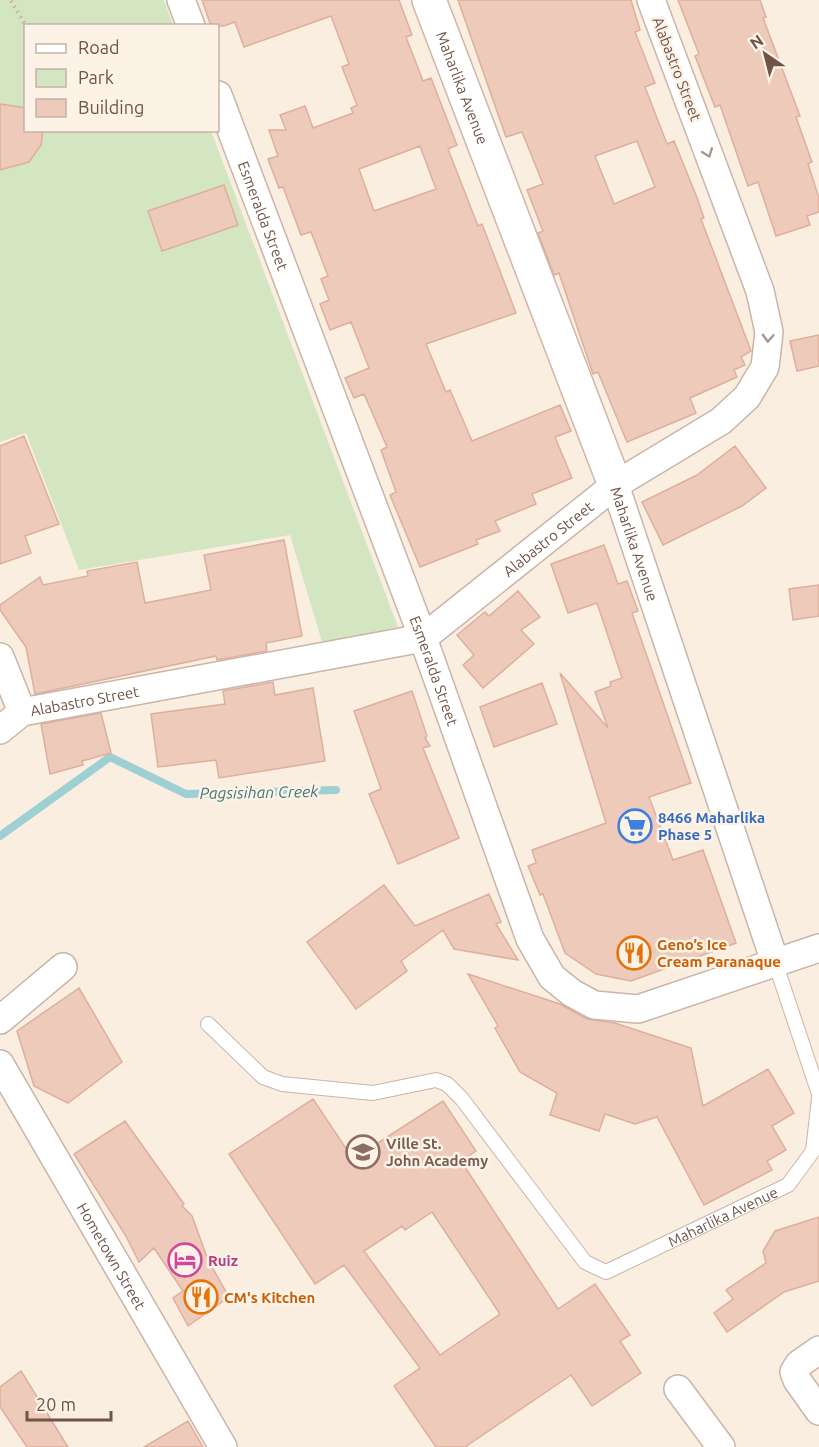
<svg xmlns="http://www.w3.org/2000/svg" width="819" height="1447" font-family="Ubuntu,sans-serif">
  <rect width="100%" height="100%" fill="#faeee1"/>
  <path fill="#d3e6c1" d="M0,0H164L173,25L26,26V130L211,131L398,627L323,645L290,535L79,570L26,433L0,442Z"/>
  <g fill="none" stroke-linecap="round" stroke-linejoin="round">
    <path stroke="#9ecfd2" stroke-width="8" d="M0,836L110,757L186,794L336,790"/>
  </g>
  <path fill="#edcaba" stroke="#deaf9c" stroke-width="1.5" fill-rule="evenodd" d="M202,0H399L412,35L406,37L423,81L431,78L457,145L448,149L478,226L482,224L516,313L426,344L446,392L450,390L472,441L560,405L571,431L555,437L572,478L532,494L536,504L495,521L500,531L476,540L478,544L420,567L390,495L396,492L381,450L387,447L364,394L354,398L345,378L369,368L351,322L330,330L320,304L329,300L321,279L328,276L311,232L301,235L283,187L279,188L268,159L278,156L269,130H286L280,115L305,106L313,128L353,113L351,108L357,105L342,67L349,64L331,16L244,47L235,22L224,26H211ZM420,146L436,189L374,211L359,169Z
    M458,0H631L640,30L635,32L655,83L645,87L667,144L674,141L696,195L704,218L701,219L751,351L741,357L745,365L734,370L737,377L690,398L696,413L627,442L598,372L593,374L559,273L554,275L538,233L543,231L527,190L543,184L522,132L506,137ZM637,141L655,187L614,204L595,156Z
    M678,0H760L766,17L763,18L800,116L796,117L812,162L808,164L819,198V212L807,216L810,225L776,236L758,182L748,186L720,105L715,107L695,56L699,54Z
    M0,104L26,108V130H43L41,145L29,162L0,170Z
    M224,185L238,225L162,251L148,211Z
    M819,335V366L797,371L790,341Z
    M24,436L59,524L25,536L31,553L0,564V446Z
    M735,446L766,488L742,506L663,545L642,502L697,475Z
    M284,540L302,636L266,643L267,651L217,660L216,656L35,694L26,647L0,610V605L40,577L43,585L88,576L87,571L137,562L145,603L211,590L204,555Z
    M604,545L618,584L627,581L638,611L632,613L691,783L649,797L673,860L703,850L736,943L631,981L596,974L565,953L543,894L540,895L528,866L536,863L532,850L606,823L560,673L608,728L595,692L611,686L610,682L622,678L597,603L568,613L551,564Z
    M819,585V616L793,620L789,589Z
    M518,591L540,617L521,630L534,644L483,688L463,665L474,655L457,635L485,612L489,616Z
    M273,682L275,695L313,688L325,761L219,778L216,760L158,767L151,714L225,704L223,691Z
    M542,683L557,724L494,747L480,707Z
    M412,691L427,736L425,738L430,746L423,748L459,838L398,864L369,794L381,789L354,711Z
    M101,713L111,753L82,761L83,765L50,774L41,724Z
    M384,885L415,926L489,894L501,922L496,924L518,960L454,949L443,930L401,961L407,971L356,1009L307,942Z
    M468,974L560,1004L587,1019L615,1023L691,1048L703,1106L768,1069L794,1113L772,1126L786,1150L767,1161L772,1170L704,1205L657,1117L635,1124L605,1114L599,1131L550,1115L557,1093L520,1072L495,1028L498,1026Z
    M79,988L122,1062L68,1103L34,1086L17,1031Z
    M313,1099L353,1159L443,1101L476,1151L461,1161L558,1309L595,1284L630,1335L620,1341L641,1373L592,1406L571,1375L465,1447H436L394,1386L420,1368L344,1265L315,1284L229,1154ZM432,1212L500,1314L440,1355L364,1251L402,1226L405,1230Z
    M125,1121L184,1204L182,1206L192,1216L208,1260L229,1297L188,1326L173,1298L183,1291L154,1248L139,1262L126,1236L74,1154Z
    M819,1217V1281L784,1292L727,1332L714,1313L733,1299L726,1290L766,1263L763,1251L775,1231Z
    M21,1371L68,1447H27L0,1407V1387Z
    M188,1421L203,1447H144Z"/>
  <g fill="none" stroke-linecap="round" stroke-linejoin="round">
    <defs>
      <g id="lane">
        <path d="M775,962L819,1094"/>
        <path id="s1" d="M208,1024L263,1077L282,1084L373,1093L436,1080L447,1084L462,1099L585,1262L606,1272L788,1185L813,1151L819,1099"/>
      </g>
      <g id="street">
        <path d="M181,0L191,26"/>
        <path id="s2" d="M218,95L423,638L530,939L552,977L572,993L594,1005L638,1009L819,948"/>
        <path id="s3" d="M615,485L775,962"/>
        <path d="M0,657L22,712"/>
        <path id="s4" d="M0,730L22,712L423,638L615,485L721,421L747,397L765,367L769,332L760,291L651,0"/>
        <path d="M0,1020L63,967"/>
        <path id="s5" d="M0,1064L223,1447"/>
        <path d="M819,1350L799,1364L794,1372L797,1380L819,1411"/>
        <path d="M678,1389L721,1447"/>
      </g>
      <g id="secondary">
        <path id="s6" d="M429,0L615,485"/>
      </g>
    </defs>
    <use href="#lane" stroke="#c9b5a9" stroke-width="16"/>
    <use href="#street" stroke="#c9b5a9" stroke-width="30"/>
    <use href="#secondary" stroke="#cfb6a9" stroke-width="36"/>
    <path stroke="#d1ad9e" stroke-width="4" stroke-dasharray="1.5 4.5" stroke-linecap="butt" d="M11,1L26,26"/>
    <use href="#lane" stroke="#fff" stroke-width="14"/>
    <use href="#street" stroke="#fff" stroke-width="27"/>
    <use href="#secondary" stroke="#fff" stroke-width="33"/>
  </g>
  <defs><path id="oneway-chevron" d="M-2-3.5L2.5 0L-2 3.5" fill="none" stroke-width="1.6" stroke-linecap="round" stroke-linejoin="round" transform="scale(1.5)"/></defs>
  <g stroke="#a99892">
    <use href="#oneway-chevron" transform="translate(708 153) rotate(69)"/>
    <use href="#oneway-chevron" transform="translate(768 338) rotate(93)"/>
  </g>
  <defs>
    <symbol id="supermarket-ring" viewBox="-11 -11 22 22"><circle r="9.5" fill="#fdf2e6" stroke="#3f7fe0" stroke-width="1.5"/><path d="M-6-5.5h2.5l.6 2H6L4.5 2H-2.5L-4.4-4H-6ZM-1.5 3.2a1.3 1.3 0 1 0 .1 0ZM3 3.2a1.3 1.3 0 1 0 .1 0Z" fill="#3f7fe0"/></symbol>
    <symbol id="restaurant-ring" viewBox="-11 -11 22 22"><circle r="9.5" fill="#fdf2e6" stroke="#e8710a" stroke-width="1.5"/><path d="M-5-6h1v4h1v-4h1v4h1v-4h1v5L-1.5 .5V6h-2V.5L-5-1ZM5-6V6H3V1.5H1.5Q1.5-4 5-6Z" fill="#e8710a"/></symbol>
    <symbol id="school-ring" viewBox="-11 -11 22 22"><circle r="9.5" fill="#fdf2e6" stroke="#8d6e63" stroke-width="1.5"/><path d="M0-5L7-2L0 1L-7-2ZM-4 1L0 2.5L4 1V4Q0 6-4 4Z" fill="#8d6e63"/></symbol>
    <symbol id="hotel-ring" viewBox="-11 -11 22 22"><circle r="9.5" fill="#fdf2e6" stroke="#d1479c" stroke-width="1.5"/><path d="M-6-4.5h1.5V1H6V5H4.5V3h-9V5H-6ZM-4 0a1.8 1.8 0 1 1 3.6 0ZM.5 0V-2.5h3Q6-2.5 6 0Z" fill="#d1479c"/></symbol>
  </defs>
  <g fill-rule="evenodd">
    <use href="#supermarket-ring" x="616" y="807" width="38" height="38"/>
    <use href="#restaurant-ring" x="615" y="934" width="38" height="38"/>
    <use href="#school-ring" x="344" y="1133" width="38" height="38"/>
    <use href="#hotel-ring" x="166" y="1241" width="38" height="38"/>
    <use href="#restaurant-ring" x="182" y="1278" width="38" height="38"/>
  </g>
  <g text-anchor="middle" dominant-baseline="central" stroke-width="5" stroke-linejoin="round" paint-order="stroke">
    <g font-size="15" fill="#6f544a" stroke="#fdf2e6">
      <text transform="translate(677 69) rotate(69)">Alabastro Street</text>
      <text stroke="none"><textPath href="#s6" startOffset="94">Maharlika Avenue</textPath></text>
      <text stroke="none"><textPath href="#s2" startOffset="129">Esmeralda Street</textPath></text>
      <text stroke="none"><textPath href="#s4" startOffset="596">Alabastro Street</textPath></text>
      <text stroke="none"><textPath href="#s3" startOffset="62">Maharlika Avenue</textPath></text>
      <text stroke="none"><textPath href="#s2" startOffset="615">Esmeralda Street</textPath></text>
      <text stroke="none"><textPath href="#s4" startOffset="92">Alabastro Street</textPath></text>
      <text stroke="none"><textPath href="#s1" startOffset="642">Maharlika Avenue</textPath></text>
      <text stroke="none"><textPath href="#s5" startOffset="222">Hometown Street</textPath></text>
    </g>
    <g font-size="15" font-weight="bold" fill="#366cbe" stroke="#fdf2e6" text-anchor="start">
      <text x="658" y="817">8466 Maharlika<tspan x="658" dy="17">Phase 5</tspan></text>
    </g>
    <g font-size="15" font-weight="bold" fill="#c56008" stroke="#fdf2e6" text-anchor="start">
      <text x="657" y="944">Geno’s Ice<tspan x="657" dy="17">Cream Paranaque</tspan></text>
      <text x="224" y="1297">CM's Kitchen</text>
    </g>
    <g font-size="15" font-weight="bold" fill="#785e54" stroke="#fdf2e6" text-anchor="start">
      <text x="386" y="1143">Ville St.<tspan x="386" dy="17">John Academy</tspan></text>
    </g>
    <g font-size="15" font-weight="bold" fill="#b23c85" stroke="#fdf2e6" text-anchor="start">
      <text x="208" y="1260">Ruiz</text>
    </g>
    <g font-size="16" font-style="italic" fill="#43767b" stroke="#fdf2e6">
      <text transform="translate(259 792) rotate(-1)">Pagsisihan Creek</text>
    </g>
  </g>
  <rect x="24" y="24" width="195" height="108" fill="#fdf2e6" stroke="#c4b3a8" stroke-width="1.5"/>
  <rect x="36" y="44" width="30" height="9" fill="#ffffff" stroke="#c4b3a8" stroke-width="1.5"/>
  <text x="78" y="54" font-size="18" fill="#6f544a">Road</text>
  <rect x="36" y="69" width="30" height="18" fill="#d3e6c1" stroke="#c4b3a8" stroke-width="1.5"/>
  <text x="78" y="84" font-size="18" fill="#6f544a">Park</text>
  <rect x="36" y="99" width="30" height="18" fill="#edcaba" stroke="#c4b3a8" stroke-width="1.5"/>
  <text x="78" y="114" font-size="18" fill="#6f544a">Building</text>
  <g transform="translate(765 54) rotate(325)" stroke="#fdf2e6" stroke-width="4.5" paint-order="stroke">
  <path d="M0-4.5L10 22L0 15L-10 22Z" fill="#6f544a"/>
  <text y="-9" font-size="16" font-weight="bold" text-anchor="middle" fill="#6f544a">N</text>
  </g>
  <path d="M27 1411v9h84v-9" fill="none" stroke="#6f544a" stroke-width="3"/>
  <text x="36" y="1411" font-size="18" fill="#6f544a" stroke="#fdf2e6" stroke-width="4.5" paint-order="stroke">20 m</text>
</svg>
